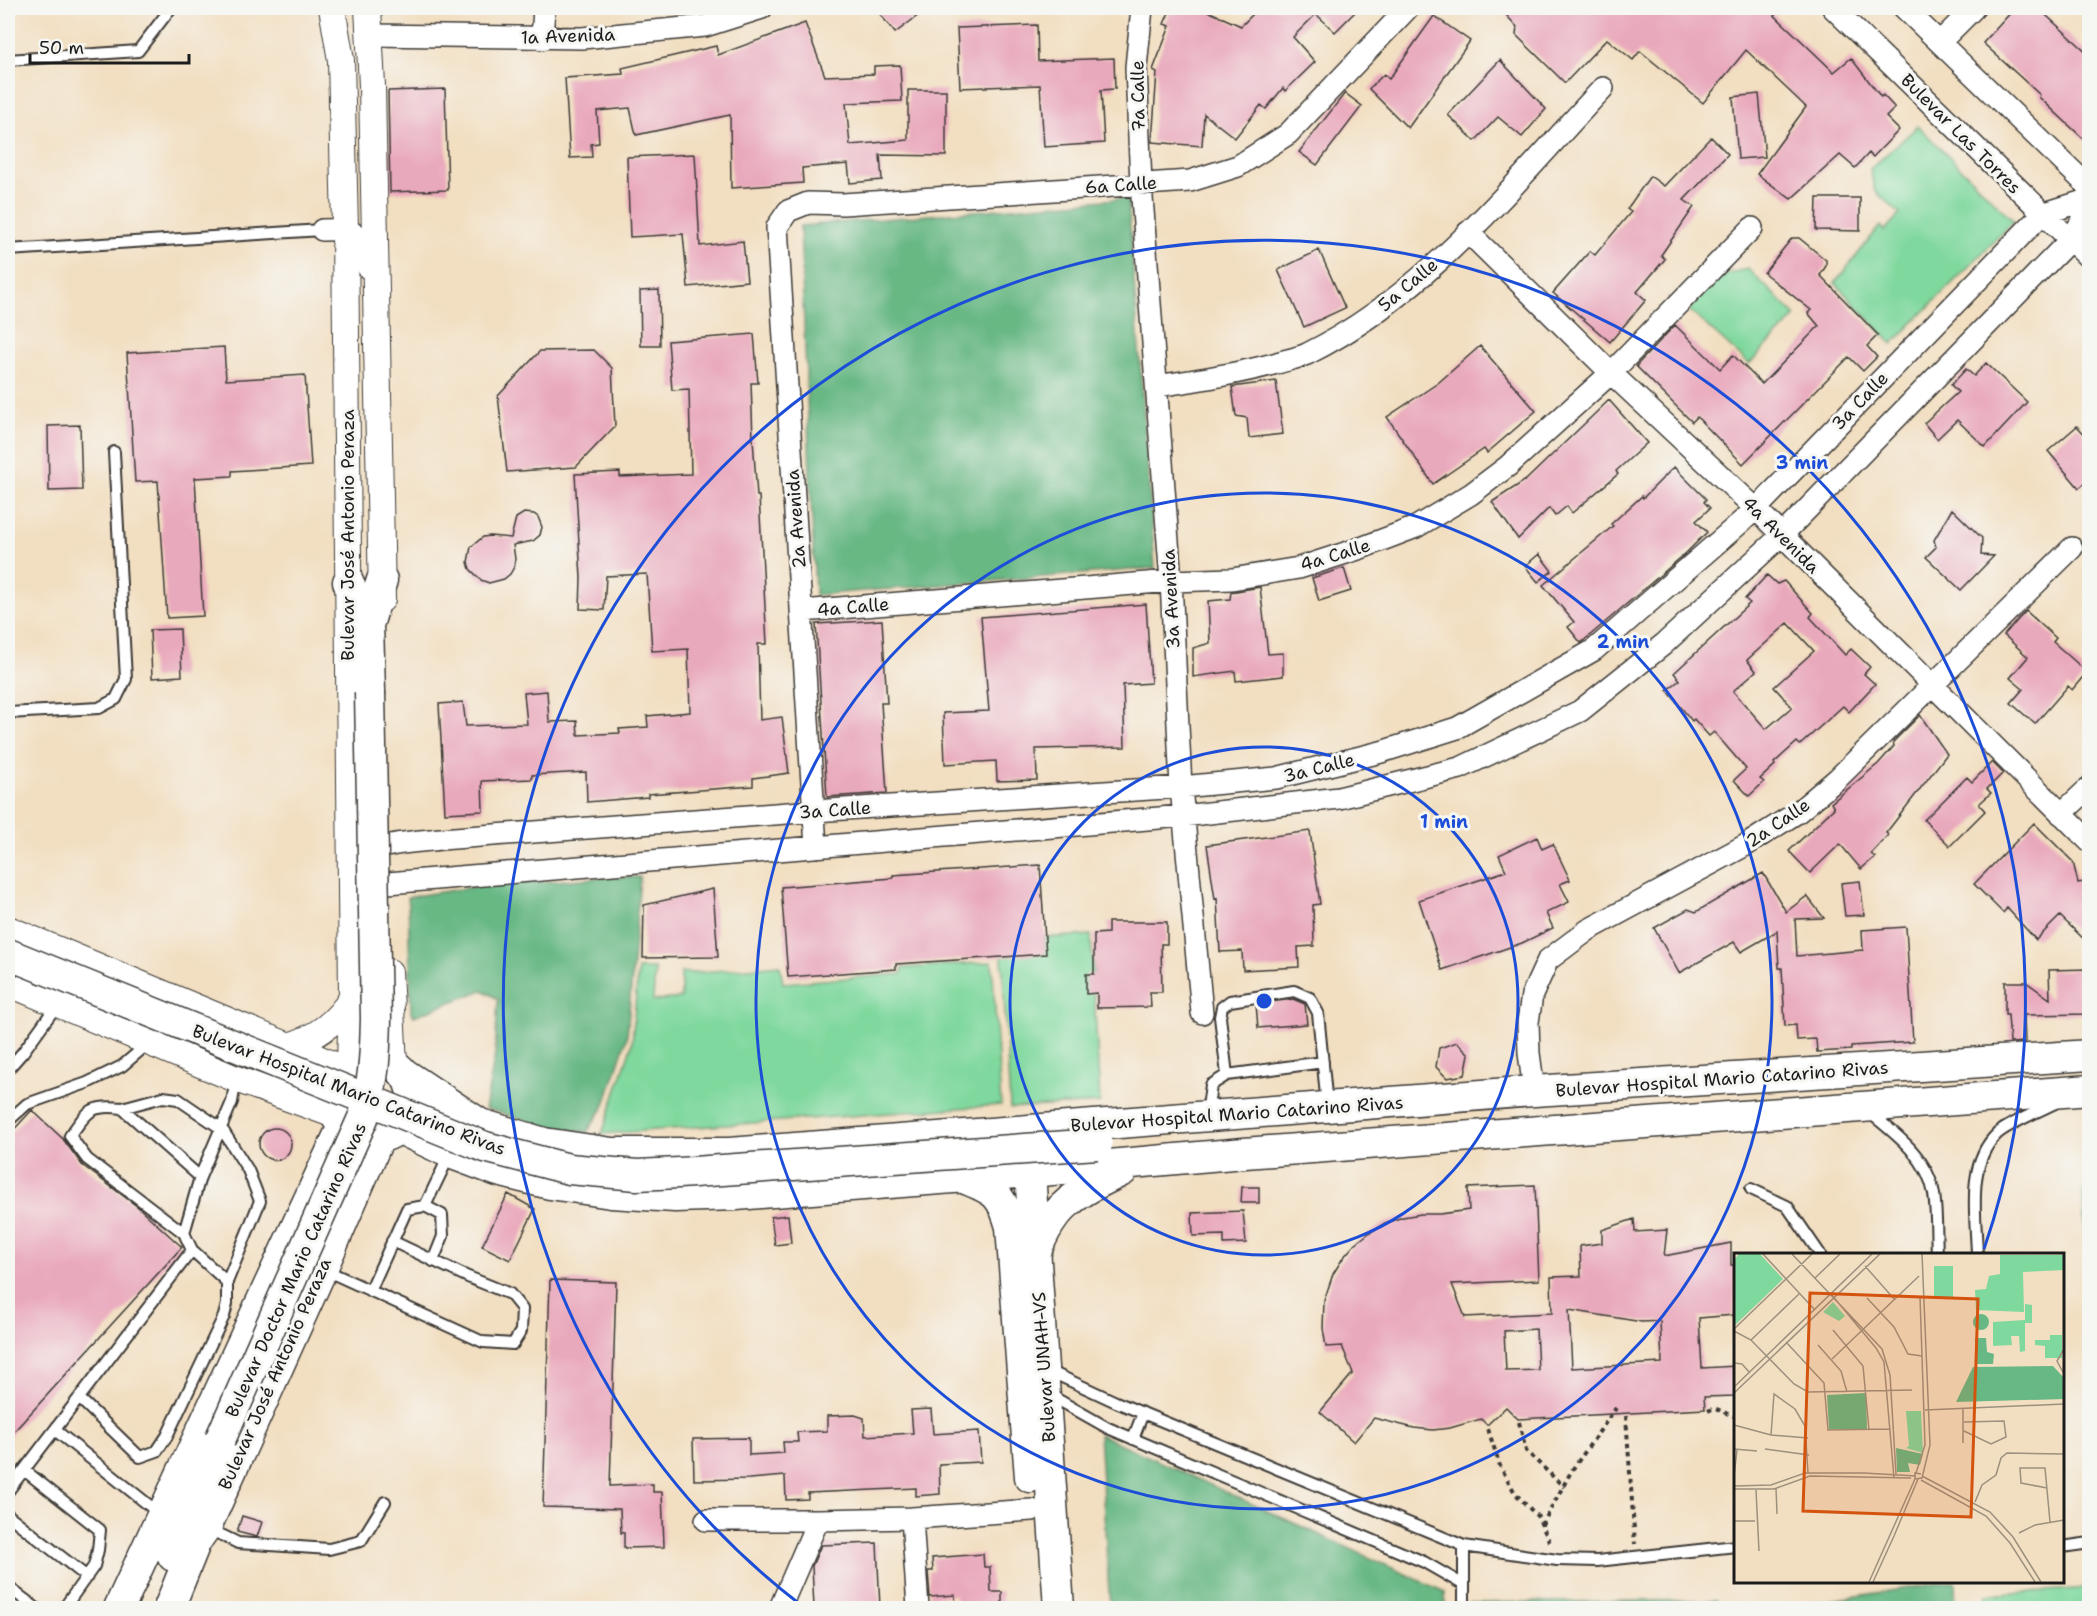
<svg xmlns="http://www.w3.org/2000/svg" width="2097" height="1616" font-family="'Shantell Sans',sans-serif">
  <rect width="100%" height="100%" fill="#f6f6f2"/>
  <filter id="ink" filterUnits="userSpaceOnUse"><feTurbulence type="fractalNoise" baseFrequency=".0167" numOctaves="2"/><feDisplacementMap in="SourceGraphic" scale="12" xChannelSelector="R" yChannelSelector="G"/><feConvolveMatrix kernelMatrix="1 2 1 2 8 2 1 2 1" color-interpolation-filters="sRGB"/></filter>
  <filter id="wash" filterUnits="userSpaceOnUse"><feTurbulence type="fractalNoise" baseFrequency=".008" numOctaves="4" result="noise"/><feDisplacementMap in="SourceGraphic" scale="24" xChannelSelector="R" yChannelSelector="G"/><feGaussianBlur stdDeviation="1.35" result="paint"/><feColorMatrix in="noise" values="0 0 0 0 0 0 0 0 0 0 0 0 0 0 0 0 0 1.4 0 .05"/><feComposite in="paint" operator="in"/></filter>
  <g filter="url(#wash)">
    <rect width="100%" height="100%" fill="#f2dec0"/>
    <path fill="#7fd89d" stroke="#4e7a5c" stroke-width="1.5" d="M1918,126L2014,221L1892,344L1835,283L1880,226L1884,231L1900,214L1875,191L1870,169Z
      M1748,269L1796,316L1749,364L1689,310C1709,283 1714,275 1748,269Z
      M1091,935L1100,1103L1010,1108L1001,940Z
      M992,962L1001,1105L602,1134L632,1044L638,969H655L653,1001L681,998V972L691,973L780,965L783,983L901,974L903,968Z
      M2083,1191H2090L2089,1371Z
      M2089,1588V1608H1985L1987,1595Z"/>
    <path fill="#67b884" stroke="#426a50" stroke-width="1.5" d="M1128,198L1155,568L815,595L800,226Z
      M613,877H640L627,1037L605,1105L587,1132L550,1128L485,1108L495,1054L498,999L483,990L414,1016L411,1012L408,897L480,886Z
      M1099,1434L1445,1592V1608H1110Z
      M1948,1582H1955L1956,1608H1792V1606Z
      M1717,1600V1608H1470V1603Z"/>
    <g id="blocks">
      <path fill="#e9a9bc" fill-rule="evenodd" d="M875,8H928L895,33Z
        M1171,8H1201L1241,26L1259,8H1359L1335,32L1316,14L1293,37L1315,62L1285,91L1283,88L1266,109L1261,105L1235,138L1204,114L1202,146L1152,142L1157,72L1153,70L1170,26L1164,24Z
        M1500,8H1767L1834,72L1851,58L1881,97L1883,95L1895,108L1886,117L1899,130L1873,157L1869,153L1855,168L1840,155L1791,199L1757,174L1806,107L1746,50L1703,103L1640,51L1633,60L1607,39L1565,83L1516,35L1517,27Z
        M2015,8H2038L2090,55V145L2039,97L2040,95L1983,43Z
        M1434,16L1470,41L1408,128L1369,89L1384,74L1389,79Z
        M805,23L825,76L874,74V66L900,65L902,101L846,103L850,145L908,140V90H946V156L880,155L882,180L850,183L848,164L802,168L803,183L731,188L730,115L636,135L630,108L597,111L599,143L591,144L592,157L570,158L565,78L623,74L622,68L716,46L718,55Z
        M1037,25L1038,61L1114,58L1115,89L1101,90L1104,143L1044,147L1040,85L960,88L957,28Z
        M1500,60L1546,109L1522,137L1498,117L1475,141L1448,115Z
        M445,89L448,190L390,192L388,91Z
        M1345,93L1362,106L1317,165L1299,152Z
        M1759,94L1765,157L1738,159L1733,97Z
        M1711,137L1728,154L1684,200L1694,207L1661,255L1665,259L1637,292L1646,300L1610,342L1553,293L1590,251L1595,255L1631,212L1627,209L1650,176L1664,186Z
        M695,154L700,246L743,241L747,281L688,287L683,234L630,237L627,157Z
        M1817,198H1860V231L1816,230Z
        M1792,238H1799L1826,260V266L1820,275L1878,335L1867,346L1877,357L1863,371L1849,357L1743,464L1697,417L1692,422L1636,366L1675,325L1720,369L1733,355L1762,384L1819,326L1808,313L1811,310L1764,273Z
        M1319,250L1345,308L1304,327L1278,270Z
        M659,290L660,346H641L640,291Z
        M754,334L758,383H751L753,439L757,496H759L767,644H758L760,720L782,717L789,773L753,778V786L648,794V797L587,802L586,772L532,775V779L482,781L483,811L445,813L439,704L463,702L466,726L527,724L524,693L547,691L549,722L577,721L578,735L620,733L619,729L648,727L647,716L690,712L688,649L652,651L647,574L606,576L604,610L580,609L581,578L575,474L620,472V477L691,474L689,389L672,390L668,341Z
        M1480,346L1536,411L1487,453L1484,449L1433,484L1387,417L1438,383Z
        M224,347L226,380L305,375L311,466L232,471V476L195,478L203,616L167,618L158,481L135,482L127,353Z
        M594,350L612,368L615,426L576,467L507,472L498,396L540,351Z
        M1986,363L2027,402L1985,447L1957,420L1937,439L1924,423L1958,392L1951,385L1966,369L1974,376Z
        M1276,381L1283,434L1249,438L1247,418L1236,416L1232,387Z
        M1609,400L1647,443L1616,471L1618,474L1572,513L1567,506L1555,516L1549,508L1518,539L1492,502L1526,480Z
        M80,425L82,490L49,491L48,426Z
        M2077,426L2090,440V479L2079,488L2048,451Z
        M1674,467L1706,499L1704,502L1710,508L1696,521L1707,532L1686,553L1581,643L1568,627L1574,622L1543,585L1613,526L1611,524L1642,496L1643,498Z
        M1952,509L1982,538L1981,555L1994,556L1961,590L1926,557L1936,547L1934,540Z
        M524,513L534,514L538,517L542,527L540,535L533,541L513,545L515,559L514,567L510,574L504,579L489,583L481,580L470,569L468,562L471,547L483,537L490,536L511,538L516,518Z
        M1539,554L1552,571L1538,582L1525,566Z
        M1344,568L1351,591L1319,601L1312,578Z
        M1767,575L1777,584L1784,581L1813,613L1810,617L1845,655L1851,649L1870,667L1864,674L1875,684L1849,712L1843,706L1800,745L1797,742L1774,763L1775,765L1760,779L1764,782L1749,796L1734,780L1746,769L1714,732L1709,736L1694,719L1692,721L1667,690L1680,680L1674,673L1750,603L1745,599ZM1788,623L1814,651L1774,687L1792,707L1766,729L1733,691L1756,671L1747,660Z
        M1260,587L1268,654L1283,653V676L1236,681L1235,671L1193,677V648L1210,643L1208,601L1230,599L1231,592Z
        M1146,604L1151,683L1123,685L1125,747L1036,749L1037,780L997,781L996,761L945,764L943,713L989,711L981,617Z
        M2026,611L2056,638L2053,642L2087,672L2072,690L2068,686L2035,724L2011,703L2023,689L2010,678L2028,657L2004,635Z
        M882,620L887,703H881L887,793L827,797L816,624Z
        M180,629L182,676L152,678L150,630Z
        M1920,715L1947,754L1886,833L1888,835L1871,854L1875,857L1861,869L1840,844L1810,873L1789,851L1834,808L1831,803L1878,764L1894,746L1893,742Z
        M1992,762L2003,773L1987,789L1991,793L1979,804L1985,811L1950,846L1924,820L1967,777L1972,782Z
        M2034,823L2073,862L2078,883L2090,881V945L2060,916L2036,940L2007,908L2003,913L1974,884Z
        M1310,831L1320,904L1313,905L1314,946L1298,947L1299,967L1243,970L1242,951L1220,952L1217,898L1215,899L1207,845Z
        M1537,837L1542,849L1553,844L1570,880L1560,884L1569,902L1546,913L1553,928L1522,943L1442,970L1419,900L1506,871L1499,855Z
        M1040,865L1046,954L896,964V969L788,977L781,887L893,878V875Z
        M1763,873L1786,912L1807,896L1824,918L1795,919L1797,956L1863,950L1862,930L1906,927L1913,1042L1851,1046V1050L1817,1052L1816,1039L1797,1040L1796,1025L1785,1026L1782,968H1779L1777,931L1741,952L1734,942L1679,973L1654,928L1688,909L1696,912Z
        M1860,881L1864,915L1845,916L1841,883Z
        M713,889L718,957L643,958L644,905Z
        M1108,922H1167V944H1161L1162,992H1150L1151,1007L1097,1008V993L1086,994V974H1094V934L1108,933Z
        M2090,969V1014L2024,1015L2025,1042L2010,1043L2008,1015H2005V982H2026L2050,999L2049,970Z
        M1293,999L1305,1004L1307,1024L1258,1028L1256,1004Z
        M1457,1042L1469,1054L1465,1075L1447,1078L1436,1067L1439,1048Z
        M32,1110L63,1139L82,1165L138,1207L182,1247L8,1438V1136Z
        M259 1144a16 16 0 1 1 32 0a16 16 0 1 1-32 0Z
        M1535,1185L1539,1280L1452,1284L1465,1317L1552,1313L1551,1277L1581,1276L1580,1246L1602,1243V1230L1634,1219L1635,1232L1667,1230L1664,1256L1731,1243V1265H1736L1734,1315L1699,1318L1702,1368L1736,1366V1396L1704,1397L1705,1409L1518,1419L1506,1407L1487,1425L1481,1419L1450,1428L1433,1430L1414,1428L1374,1418L1354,1442L1320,1412L1353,1373L1342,1346L1326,1347L1323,1328L1324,1301L1333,1274L1343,1258L1355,1244L1369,1233L1385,1223L1403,1217L1421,1214H1440L1469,1210L1468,1188ZM1569,1310L1642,1322L1660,1321L1662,1363L1572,1368ZM1536,1329L1538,1370L1506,1371L1504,1331Z
        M1242,1187H1259V1203H1241Z
        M508,1194L535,1209L510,1260L482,1246Z
        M1243,1211L1246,1243L1224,1244V1235L1193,1236L1192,1213Z
        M788,1215L791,1243L775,1245L771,1217Z
        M550,1280L616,1282L610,1486L653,1484V1492H662L664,1547L624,1548V1533H621L620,1509L543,1507Z
        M931,1409L933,1434L979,1431L981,1462L939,1464L940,1494L916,1496V1488L808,1493V1499L786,1500L785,1476L749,1479L694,1480L693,1439L749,1438V1455L784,1453L783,1442H798L797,1432L827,1431V1416L855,1415L864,1418L865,1436L913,1433L911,1410Z
        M242,1516L262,1522L257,1537L237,1532Z
        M877,1543L880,1608H814L812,1566L821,1545Z
        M983,1554L984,1567H990L991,1592H1002V1608H956L955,1595L930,1597L928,1571H933L932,1558Z"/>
    </g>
  </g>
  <g filter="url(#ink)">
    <use href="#blocks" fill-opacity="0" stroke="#3c3935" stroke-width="1.5"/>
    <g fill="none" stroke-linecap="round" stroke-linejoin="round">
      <defs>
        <path id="service" d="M8,60L138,51L171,8
          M8,250L322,230
          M8,713L99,708L116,699L126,679L114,452
          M8,1069L23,1052L57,1005
          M1227,1075L1323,1062
          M122,1108L163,1097L178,1099L222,1129L248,1170L260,1201L227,1282
          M1870,1113C1897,1135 1928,1158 1934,1194C1937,1214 1936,1235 1937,1254
          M1207,1115L1211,1085L1227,1075L1220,1017L1222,1007L1230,1001L1294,991L1310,998L1318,1013L1327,1106
          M8,1121L27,1104L87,1083L122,1066L149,1043
          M1751,1189L1787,1206L1820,1254
          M425,1206L450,1154
          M184,1233L87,1159L70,1136C87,1112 90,1104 122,1108L200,1177
          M1977,1254C1976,1215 1966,1164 1997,1134C2006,1125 2041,1110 2055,1103
          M323,1269L483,1342L513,1344L521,1331L522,1309L510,1294L468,1277L392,1241
          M370,1291L407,1209L425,1206L442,1215L443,1236L433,1261
          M1047,1370L1116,1402L1464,1546L1557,1560L1597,1561L1736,1546
          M1048,1394L1108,1428L1424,1562L1464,1585
          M79,1398L140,1457L157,1451L167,1436L224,1316L227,1304V1282L192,1250
          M55,1430L160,1514
          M1133,1439L1143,1413
          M24,1470L100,1530L98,1550L94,1566L64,1608
          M8,1491L192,1250L184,1233L200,1177L232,1102L236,1079
          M8,1515L87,1577
          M209,1529L238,1543L329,1549L361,1541L385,1502
          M2062,1547L2090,1543
          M8,1587L36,1608
          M1464,1608V1546"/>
        <path id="minor" d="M1142,8L1136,67L1141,184L1171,581L1181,787L1202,1013
          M1833,8L2090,259
          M1904,8L2090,188
          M370,35L582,38L705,26L762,8
          M542,39L544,8
          M1940,42L1974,8
          M322,230C356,228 365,233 368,268
          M1468,232L1611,373L1756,509L2090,842
          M1157,386C1197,380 1237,374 1277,363C1287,360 1298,358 1307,354C1427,295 1513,184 1603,88
          M802,611L1171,581L1232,579L1299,568L1361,548L1416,527L1471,494L1508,466L1611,373L1752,228
          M2061,814L2090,787
          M816,847L777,227L788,211L808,203L843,204L1190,181L1238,166L1288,134L1408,8
          M362,856C384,842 414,842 441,839L814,811L1181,787L1276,778L1381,752L1457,728L1594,650L1756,509L2042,214L2090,199
          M388,883L1183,816L1339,798L1460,768L1580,711L1664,644L1781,536L2070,240L2090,209
          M1534,1091L1529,1053L1528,1022L1532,995L1548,960L1588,930L1746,845L1798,812L1837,779L2072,548
          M912,1518L918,1608
          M706,1520H818L912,1518L1032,1510
          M780,1608L818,1520"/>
        <path id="tertiary" d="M332,8L341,60L345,228L352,998L350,1064
          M368,8L372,86L382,599
          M8,929L344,1069
          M389,972L394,1064
          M8,983L236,1079L335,1115
          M288,1046C316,1038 336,1023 352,998"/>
        <path id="secondary" d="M348,582L368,625
          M370,692L368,625L382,580
          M332 1098a40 40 0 1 1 80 0a40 40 0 1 1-80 0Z
          M403,1073L480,1124L544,1143L612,1153H729L1534,1091L2090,1055
          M398,1128L450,1153L498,1171L550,1184L611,1193L675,1197L736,1195L1030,1172L1244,1153L2090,1090
          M1022,1155L1030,1172L1059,1608
          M961,1177C993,1190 1001,1191 1011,1227L1030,1477
          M1036,1252C1053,1204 1079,1192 1122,1171
          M173,1556L174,1546L220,1440
          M119,1608L343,1126
          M169,1608L196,1541L206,1527L322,1269L379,1138"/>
      </defs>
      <use href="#service" stroke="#3c3935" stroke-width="14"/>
      <use href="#minor" stroke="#3c3935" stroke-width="24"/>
      <use href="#tertiary" stroke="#3c3935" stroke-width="28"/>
      <use href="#secondary" stroke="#3c3935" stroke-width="33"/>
      <path stroke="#3c3935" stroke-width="4" stroke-dasharray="4.5 4.5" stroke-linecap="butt" d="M1708,1411L1714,1408L1736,1417
        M1626,1416L1635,1544
        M1519,1422L1526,1451L1564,1487
        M1488,1429L1500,1466L1515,1493L1538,1517L1551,1545
        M1542,1525L1572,1470L1616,1408
        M2007,1606L2008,1608"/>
      <use href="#service" stroke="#fff" stroke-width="10"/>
      <use href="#minor" stroke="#fff" stroke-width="21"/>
      <use href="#tertiary" stroke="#fff" stroke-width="26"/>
      <use href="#secondary" stroke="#fff" stroke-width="30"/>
      <defs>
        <path id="secondary-bridge" d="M8,954L485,1147L569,1169L637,1175L679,1173L1097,1144
          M220,1440L363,1118C374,1083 375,1056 376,1019L370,692"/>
      </defs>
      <use href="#secondary-bridge" stroke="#3c3935" stroke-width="33" stroke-linecap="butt"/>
      <use href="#secondary-bridge" stroke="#fff" stroke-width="30"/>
    </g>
  </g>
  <g fill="none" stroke="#1d4ed8" stroke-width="3">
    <circle cx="1264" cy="1001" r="254"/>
    <circle cx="1264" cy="1001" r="508"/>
    <path d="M801 1605A761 761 0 1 1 1984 1249"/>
  </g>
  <g text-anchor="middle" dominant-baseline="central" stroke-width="6" stroke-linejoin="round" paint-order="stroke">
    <g font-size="18" fill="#1c1c1c" stroke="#f6f6f2">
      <text transform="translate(568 36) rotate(-2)">1a Avenida</text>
      <text transform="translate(1138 96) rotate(-91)">7a Calle</text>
      <text transform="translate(1961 134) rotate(45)">Bulevar Las Torres</text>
      <text transform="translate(1121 185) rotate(-4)">6a Calle</text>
      <text transform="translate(1408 285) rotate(-40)">5a Calle</text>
      <text transform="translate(1860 401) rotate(-46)">3a Calle</text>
      <text transform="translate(796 519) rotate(-94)">2a Avenida</text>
      <text transform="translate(348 535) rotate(-90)">Bulevar José Antonio Peraza</text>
      <text transform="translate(1781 535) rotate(45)">4a Avenida</text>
      <text transform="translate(1335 555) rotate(-17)">4a Calle</text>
      <text transform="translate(1171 599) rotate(-93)">3a Avenida</text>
      <text transform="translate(853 607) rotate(-5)">4a Calle</text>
      <text transform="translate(1319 768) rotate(-14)">3a Calle</text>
      <text transform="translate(835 810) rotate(-4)">3a Calle</text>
      <text transform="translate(1778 823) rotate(-34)">2a Calle</text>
      <text transform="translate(1722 1079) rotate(-4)">Bulevar Hospital Mario Catarino Rivas</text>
      <text transform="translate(349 1090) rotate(21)">Bulevar Hospital Mario Catarino Rivas</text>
      <text transform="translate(1237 1114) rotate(-4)">Bulevar Hospital Mario Catarino Rivas</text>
      <text transform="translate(296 1270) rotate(-66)">Bulevar Doctor Mario Catarino Rivas</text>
      <text transform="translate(1044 1367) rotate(-94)">Bulevar UNAH-VS</text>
      <text transform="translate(275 1374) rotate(-66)">Bulevar José Antonio Peraza</text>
    </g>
  </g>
  <g transform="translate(1734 1253)">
    <rect width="330" height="330" fill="#f2dec0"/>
    <path d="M5,1H26L49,26L0,73V7ZM266,2H330V17L289,19L290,59L242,57L241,37L252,36L255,23L266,21ZM200,13H219V46H200ZM99,49L111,63L105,68L89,59ZM291,51L298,52V70H291V98L286,99L285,83H277L278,92L259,93V69L291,67ZM316,82H328V105H311V93L301,92V87H316ZM172,158H187L189,200L172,195L175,193Z" fill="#7fd89d"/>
    <path d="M239 69a8 8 0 1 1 16 0a8 8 0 1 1-16 0ZM241,85H252L253,99L260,101L259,111H241ZM319,113L330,125V146L222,149L239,114ZM132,140L133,176H95L93,142ZM162,195L189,201L186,212L174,210L176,219H163Z" fill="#67b884"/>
    <path fill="none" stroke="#9c907e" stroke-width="1.5" d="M29,1L80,56M58,1L148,96L156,122L162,221M131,13L161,47M81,25L106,1M97,41L142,95L150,109L160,225M133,45L160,74L174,101L188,103M0,76L78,1M99,77L129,113L135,177M0,78L17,87L60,131L74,139L178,137M17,87L65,41M52,89L90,130L94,177L156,176M84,92L107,118L113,139M330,96L323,108L330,121M98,106L185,23M0,110L8,111L16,120M0,134L138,1M0,140L146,1M191,157L330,151M0,172L37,182L74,185M230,178L257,191L272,184L270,168L230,169M37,182L40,141L61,156L71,173L74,220M229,190V156M0,196L23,198M31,196L75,202M130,220L182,223M182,220L191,192L186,44M187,221L181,220V226L188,225L196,192L188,1M0,223L3,197M188,223L256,259L279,284L307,329M187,227L252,263L276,290L301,329M0,233L37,232L71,220H132M42,235L43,261M313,235L287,230L286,215H311L316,269M0,236H40L76,223L177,225M22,237L25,298M241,249L248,232L262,222L267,205L273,200L330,201M0,268H21M285,280L301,272L330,267M160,283L184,226M135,329L181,226M139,329L160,283"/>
    <path fill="#d4530e" fill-opacity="0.15" stroke="#d4530e" stroke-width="3" d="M76,40L244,46L237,264L69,258Z"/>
    <rect width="330" height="330" fill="none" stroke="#1c1c1c" stroke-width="3"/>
  </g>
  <circle cx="1264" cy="1001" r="9" fill="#1d4ed8" stroke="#f6f6f2" stroke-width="3"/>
  <g font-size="18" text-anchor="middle" font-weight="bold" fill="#1d4ed8" stroke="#f6f6f2" stroke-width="6" stroke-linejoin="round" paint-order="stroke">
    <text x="1802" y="469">3 min</text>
    <text x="1623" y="648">2 min</text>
    <text x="1444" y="828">1 min</text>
  </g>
  <rect width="2097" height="1616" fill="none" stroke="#f6f6f2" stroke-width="30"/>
  <path d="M30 54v9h159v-9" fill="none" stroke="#1c1c1c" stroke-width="3"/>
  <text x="39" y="54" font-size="18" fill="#1c1c1c" stroke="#f6f6f2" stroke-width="4.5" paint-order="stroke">50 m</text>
</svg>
